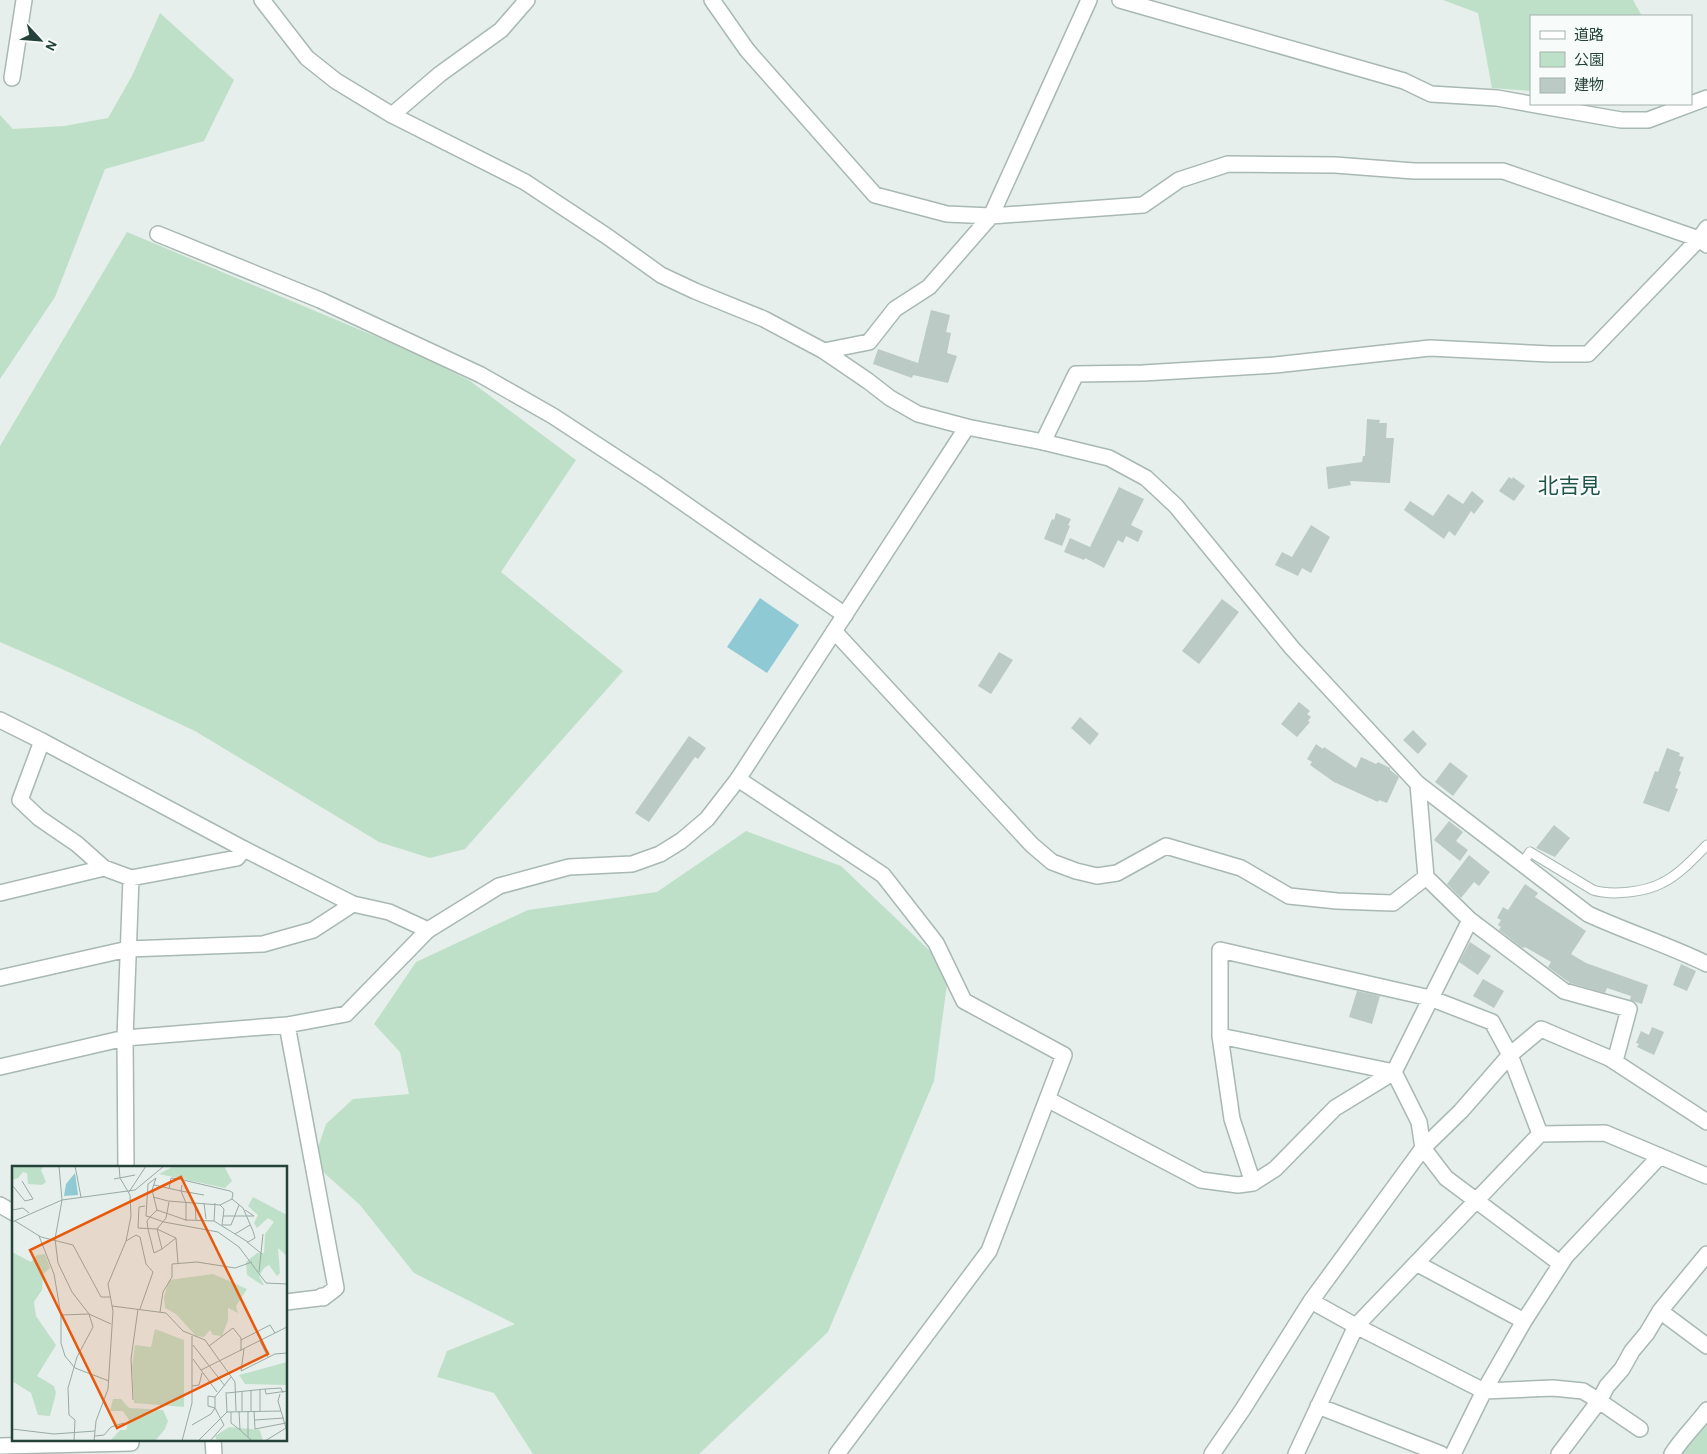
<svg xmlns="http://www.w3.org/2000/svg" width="1707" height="1454" font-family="'Alegreya Sans','Noto Sans JP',sans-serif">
  <rect width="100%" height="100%" fill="#e6efeb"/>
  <path fill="#bfe0c8" d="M1443,0H1633L1642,16H1531V91L1492,88L1478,13Z
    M160,13L234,80L204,141L105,169L55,297L0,379V115L13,129L64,126L108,118L132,76Z
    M127,232L420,355L470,381L576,460L501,572L623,671L465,849L430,858L379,842L195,731L64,670L0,642V446Z
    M746,831L841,866L949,969L934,1081L828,1332L699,1454H533L494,1393L437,1377L447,1351L515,1324L414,1273L360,1205L313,1163L326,1124L353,1099L409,1094L400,1052L374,1024L416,962L528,910L657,892Z
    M1707,1423V1454H1682Z"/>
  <path fill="#8ec9d4" d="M760,598L799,625L767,673L727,647Z"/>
  <path fill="#bbcac4" d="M931,310L950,315L946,332L951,333L947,353L957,356L948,383L913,375L912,378L873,364L878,349L918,363Z
    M1367,419L1380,420L1379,423H1387L1386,438H1394L1390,483L1350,481L1351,485L1328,489L1326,467L1362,462L1363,456H1365Z
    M1509,477L1512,479L1513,477L1525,486L1514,501L1499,491Z
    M1119,487L1144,499L1131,525L1143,531L1138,542L1126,536L1123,543L1118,540L1104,568L1085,558L1084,560L1064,552L1070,538L1090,547Z
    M1472,491L1484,501L1474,514L1471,511L1455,536L1449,531L1444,539L1404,510L1410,501L1433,516L1448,494L1463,504Z
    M1056,513L1071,519L1068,525L1070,526L1062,546L1044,539L1052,519L1054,520Z
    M1311,525L1330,537L1311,573L1302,568L1298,576L1275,565L1282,552L1292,557Z
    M1222,599L1239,612L1199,664L1182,651Z
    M999,652L1013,660L991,694L978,686Z
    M1299,702L1310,711L1307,714L1311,717L1308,721L1310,722L1297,737L1281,724Z
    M1080,717L1099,734L1090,745L1071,728Z
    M1413,730L1427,744L1418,754L1403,740Z
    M689,736L706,748L698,759L695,757L649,822L635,813Z
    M1316,744L1323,749L1324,747L1356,768L1361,757L1376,764L1378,762L1390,768V770L1399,777L1387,803L1379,800L1378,802L1334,782L1310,765L1312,762L1307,759Z
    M1667,748L1680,753L1679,756L1684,757L1679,771L1681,772L1675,788L1678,789L1669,812L1643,803L1655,771L1658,772Z
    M1450,762L1468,776L1453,796L1435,782Z
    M1449,821L1463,832L1456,841L1468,850L1460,861L1434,840Z
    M1554,825L1570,838L1555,857L1536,848Z
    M1469,855L1490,872L1479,886L1474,882L1461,898L1447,884Z
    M1525,884L1538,893L1535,897L1586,931L1571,954L1586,963L1648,985L1642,1004L1630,1000L1631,996L1607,988L1605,993L1570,983L1548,967L1551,962L1525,947L1524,948L1521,947L1499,930L1501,927L1498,925L1501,920L1497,918L1503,907L1508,910Z
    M1470,942L1491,956L1478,975L1459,962Z
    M1681,964L1696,971L1687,991L1673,985Z
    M1483,979L1504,991L1494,1008L1473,996Z
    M1357,991L1380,996L1372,1024L1349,1017Z
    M1652,1027L1664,1032L1654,1055L1637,1047L1639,1044L1636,1043L1641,1031L1649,1035Z"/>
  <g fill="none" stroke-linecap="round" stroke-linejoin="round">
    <defs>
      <path id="service" d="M1522,864L1530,852L1593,890C1612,896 1645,892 1662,883C1679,875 1694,858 1707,845"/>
      <path id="minor" d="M712,0L747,50L875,195L947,214L991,216L1143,205L1179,180L1228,164L1335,165L1414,171H1503L1699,239L1707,245
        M1120,0L1404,81L1431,94L1497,98L1621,120H1648L1707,98
        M12,78L24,0
        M392,115L440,74L501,30L527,0
        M158,234L320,300L481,375L553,416L652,481L845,615
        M824,351L869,342L895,309L929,287L991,216L1089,0
        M1043,442L1076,374L1143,373L1275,365L1430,348L1550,354H1588L1699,239L1707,228
        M834,631L1032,845L1052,862L1076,871L1097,876L1117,873L1166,846L1241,868L1289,896L1337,901L1393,903L1426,877L1418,784
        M42,741L20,800L39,818L77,844L104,868
        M738,779L883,875L936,943L964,1001L1064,1055L989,1251L837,1454
        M1426,877L1470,920
        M0,893L104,868L131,878L237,858L244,849
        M0,978L128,949L263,944L313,930L353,904
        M1220,1036V950L1430,998L1492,1022L1510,1055L1540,1134L1605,1133L1707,1176
        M0,1067L125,1038L287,1025L346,1014L428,930
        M1047,1099L1201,1180L1238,1185L1253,1183L1275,1169L1335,1108L1394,1072L1470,920L1564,991L1629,1009L1615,1061
        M126,1168L125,1038L131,878
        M1253,1183L1232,1119L1220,1036L1394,1072L1419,1122L1423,1148L1446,1178L1561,1264
        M0,1205L14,1213
        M1416,1263L1524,1321
        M1311,1301L1356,1326L1484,1391L1553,1388L1583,1391L1599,1401L1607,1386L1622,1369L1632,1351L1647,1333L1660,1311L1707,1254
        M286,1302L319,1298L322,1296L323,1298L336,1288L287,1025
        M1660,1311L1707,1346
        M1318,1406L1441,1454
        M213,1440L214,1454
        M0,1446L131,1443
        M1212,1454L1243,1409L1311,1301L1423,1148L1461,1111L1510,1055L1541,1029L1609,1058L1707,1122
        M1296,1454L1356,1326L1540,1134
        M1453,1454L1484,1391L1524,1321L1566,1256L1660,1156
        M1559,1454L1599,1401L1640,1429
        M1672,1454C1682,1438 1696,1425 1707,1410"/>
      <path id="tertiary" d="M262,0L307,58L336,81L392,115L525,182L608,237L661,275L695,291L764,319L824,351L868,381L890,398L918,414L967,427L1043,442L1109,458L1146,478L1176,506L1292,648L1418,784L1588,914C1627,932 1668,945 1707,964
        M0,720L42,741L244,849L353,904L389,912L428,930L499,886L569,867L632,864L660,854L681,841L707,819L738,779L967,427"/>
    </defs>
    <use href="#service" stroke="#a8b8b2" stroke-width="11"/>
    <use href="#minor" stroke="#a8b8b2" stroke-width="18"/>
    <use href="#tertiary" stroke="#a8b8b2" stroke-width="18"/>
    <use href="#service" stroke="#fff" stroke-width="9"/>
    <use href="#minor" stroke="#fff" stroke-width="15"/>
    <use href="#tertiary" stroke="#fff" stroke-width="15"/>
  </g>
  <g text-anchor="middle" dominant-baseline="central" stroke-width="4.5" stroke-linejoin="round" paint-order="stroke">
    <g font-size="21" fill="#1f5548" stroke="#f7fbf9">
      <text x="1569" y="486">北吉見</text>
    </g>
  </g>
  <g transform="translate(12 1166)">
    <rect width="275" height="275" fill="#e6efeb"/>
    <path d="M5,0H32L29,4L34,16L30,19L16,18L15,7L11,6L6,12L0,14V3ZM162,0H212L220,15L213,22L147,8ZM241,31L275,49V90L266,82L268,107L265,110L257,99L252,102L247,110L252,119H250L235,109L234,96L245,87H252L253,68L262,56L256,52L245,62L242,57L246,49L236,40ZM0,86L19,96L25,89L33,88L38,102L31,108L30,124L22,136L24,150L44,179L25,210L42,220L44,227L38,250L26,249L19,227L0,215ZM201,108L235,123L224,140L226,147L216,142V154L210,170L201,169L198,164L192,171L184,170L164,148L153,142L152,131L157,114ZM143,163L172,174V241L122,237L120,200L123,179L139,181ZM275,196V219L233,218L227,209ZM101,233H109L117,242L151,244L156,255L153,263L143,275H91L99,274L108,264H114L117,254L111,245H98ZM217,261L248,264L251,275H205L203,270Z" fill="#bfe0c8"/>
    <path d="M63,7L66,29L52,30L54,18Z" fill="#8ec9d4"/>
    <path fill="none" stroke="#98aaa4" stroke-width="1" d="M47,0L50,34L43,73L46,97L60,126L77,148L81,161L65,191L56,222L57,249L63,254L62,275M63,0L69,31M102,13L123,9M0,19L13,35L21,33L10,15M142,19L169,25L174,37V55M170,19L169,25L192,29M157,23L159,12L167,13L218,25L221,27L220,33M117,26L134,0M141,31L156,35L208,39L220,33M157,36L154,52L145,63L150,83L164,72M183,37L184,54M192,37L194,53M208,39L212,43L210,59M133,40L127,41L126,62L145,63L164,72L166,97M0,44L11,42L17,47M145,44L174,54L202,55L236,76L243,72L241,65L231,42L220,33M211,50H242L233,44M3,55L29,71L61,79L89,131H98M202,55L203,37M0,56L50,34L123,24L152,0M210,59H219L227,39M223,68L238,59M27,70L42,108L49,149V177L53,190L63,202L97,215M114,75L124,69L128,71L134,98L141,106L128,143M235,76L250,88M150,83L142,87L136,63L135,55L138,51L145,44L140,24L144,12L136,18L134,50L138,51L152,56L206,66L227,81L254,117L275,118M247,106L251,68M100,140L154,147L171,165L193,174L223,216L224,245M148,146L151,126L160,111V98L185,96L223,102L240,96M49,149L77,148L99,158M229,174L258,159L263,167M248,175L256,191M181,179L213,220M197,180L221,162L229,172V185M232,183L229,205L263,188L275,187M181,193L205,226M189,204L275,161M180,220L187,219L190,207M248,223V245M253,223L269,222L271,227M239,224V245M230,225V245M214,226L215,246M215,227L253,223L254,228L275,225M121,234L119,193L126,143M227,245L228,264L240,275M236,245V271M242,245L243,263L274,257M219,246V257L228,264M243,254L272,252M180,259L199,248L203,242L196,240V230L203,231M0,263L42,268L83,265M83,270L92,269L99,261L112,257M82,275L84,255L96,223L101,145L96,118L114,75L119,50L118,29L108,12L107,0M170,275L180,237V170M186,275L215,246L269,245M198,275L212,259L203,242V231L219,211M253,275L274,262L266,235L268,228"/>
    <path fill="#e8590c" fill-opacity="0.15" stroke="#e8590c" stroke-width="2.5" d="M169,11L256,188L105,262L18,84Z"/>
    <rect width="275" height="275" fill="none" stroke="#24423a" stroke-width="2.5"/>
  </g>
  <rect x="1530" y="15" width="162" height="90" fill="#f7fbf9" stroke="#a3b1ad"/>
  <rect x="1540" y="31" width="25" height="8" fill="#ffffff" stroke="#a3b1ad"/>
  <text x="1574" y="40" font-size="15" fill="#24423a">道路</text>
  <rect x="1540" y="52" width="25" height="15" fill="#bfe0c8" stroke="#a3b1ad"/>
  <text x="1574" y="65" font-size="15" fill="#24423a">公園</text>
  <rect x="1540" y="78" width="25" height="15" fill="#bbcac4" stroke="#a3b1ad"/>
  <text x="1574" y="90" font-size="15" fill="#24423a">建物</text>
  <g transform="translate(40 40) rotate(116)" stroke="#f7fbf9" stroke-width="4" paint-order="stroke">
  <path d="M0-4L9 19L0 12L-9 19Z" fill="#24423a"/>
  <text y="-8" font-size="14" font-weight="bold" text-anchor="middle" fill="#24423a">N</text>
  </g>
</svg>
